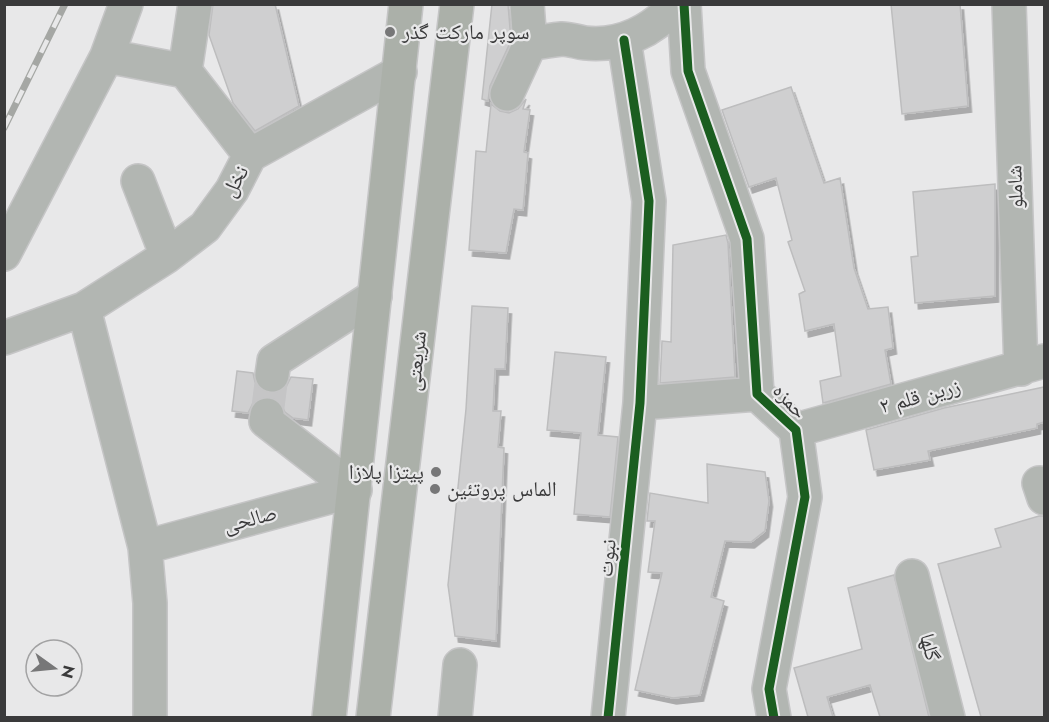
<svg xmlns="http://www.w3.org/2000/svg" width="1049" height="722" font-family="Jost,'Noto Naskh Arabic',sans-serif">
  <defs>
    <filter id="shadow"><feDropShadow dx="3.5" dy="6" stdDeviation="0" flood-color="#0004"/></filter>
  </defs>
  <rect width="100%" height="100%" fill="#e8e8e9"/>
  <path fill="#cfcfd0" stroke="#bdbdbe" stroke-width="1.5" filter="url(#shadow)" d="M213,4H275L299,106L255,131L233,103L209,35Z
    M492,4H508L511,41L490,86L488,101L482,99Z
    M891,4H960L968,106L902,114Z
    M791,87L824,183L840,178L854,268L868,309L888,307L893,348L885,350L891,384L823,403L820,381L841,376L834,324L805,331L799,294L805,291L788,242L792,240L776,178L749,187L722,110Z
    M526,99L523,109L530,110L524,152L528,153L523,210L514,209L506,253L469,250L476,151L486,152L491,104L500,111L509,113L518,109Z
    M995,184V296L915,303L911,257L918,256L913,192Z
    M726,235L728,243L735,377L660,383L662,341L671,342L673,245Z
    M472,306L508,308L505,369H495L493,411H501L498,447L504,448L496,641L455,636L448,585L466,409Z
    M555,352L606,357L598,435L618,437L610,517L574,514L581,433L547,430Z
    M237,371L253,373L255,382L260,389L270,394L278,393L286,387L291,377L313,379L308,420L293,418L285,412L279,401L269,396L261,397L253,403L248,413L232,411Z
    M1044,387V422L1037,424V428L928,451L930,460L874,470L866,430L944,408Z
    M707,464L765,472L769,501L765,531L751,542L725,541L711,597L724,601L700,695L673,698L635,690L662,573L648,572L655,521H647L650,493L708,503Z
    M1039,516H1044V717H981L938,564L1001,547L995,529Z
    M894,575L929,717H880L870,685L827,697L833,717H808L794,668L862,649L848,588Z"/>
  <g fill="none" stroke-linecap="round" stroke-linejoin="round">
    <path stroke="#c5c5c6" stroke-width="33" stroke-dasharray="33 16" stroke-linecap="butt" d="M267,415L272,375"/>
    <defs>
      <path id="minor" d="M527,4L530,44C540,42 551,40 562,39C570,39 577,42 585,43C620,47 653,31 676,4
        M684,4L688,71L747,239L757,394L796,430L805,497L769,689L774,718
        M1009,4L1021,369
        M107,56L185,71L250,155
        M185,71L195,4
        M507,94L530,44
        M138,181L167,256
        M4,254L107,56L126,4
        M84,309L145,547L150,603V718
        M4,338L84,309L167,256L205,227L232,190L250,155L400,72
        M272,375L274,361L375,296
        M640,403L757,394
        M267,415L266,421L355,490
        M796,430L1044,361
        M1039,483L1044,498
        M145,547L355,490
        M912,576L948,718
        M455,718L460,665
        M608,718L640,403L649,201L624,40"/>
      <path id="major" d="M329,718L406,4
        M373,718L457,4"/>
    </defs>
    <use href="#minor" stroke="#c5c5c6" stroke-width="36"/>
    <use href="#major" stroke="#c5c5c6" stroke-width="36"/>
    <use href="#minor" stroke="#b2b6b2" stroke-width="33"/>
    <use href="#major" stroke="#abb0a9" stroke-width="33"/>
    <defs>
      <path id="rail" d="M4,128L65,4"/>
    </defs>
    <use href="#rail" stroke="#a5a7a4" stroke-width="7"/>
    <use href="#rail" stroke="#e8e8e9" stroke-width="4.5" stroke-dasharray="14" stroke-linecap="butt"/>
    <defs>
      <path id="cycleway" d="M684,4L688,71L747,239L757,394L796,430L805,497L769,689L774,718
        M608,718L640,403L649,201L624,40"/>
    </defs>
    <use href="#cycleway" stroke="#e8e8e9" stroke-width="13"/>
    <use href="#cycleway" stroke="#1b5e20" stroke-width="9"/>
  </g>
  <g fill="#777778" stroke="#e8e8e9" stroke-width="2">
    <circle cx="390" cy="32" r="6"/>
    <circle cx="436" cy="472" r="6"/>
    <circle cx="435" cy="489" r="6"/>
  </g>
  <g text-anchor="middle" dominant-baseline="central" stroke-width="4.5" stroke-linejoin="round" paint-order="stroke">
    <g font-size="21" fill="#3a3a3b" stroke="#e8e8e9" text-anchor="start">
      <text x="402" y="32">سوپر مارکت گذر</text>
      <text x="424" y="472" text-anchor="end">پیتزا پلازا</text>
      <text x="447" y="489">الماس پروتئین</text>
    </g>
    <g font-size="21" fill="#3a3a3b" stroke="#e8e8e9">
      <text transform="translate(235 181) rotate(-60)">نخل</text>
      <text transform="translate(1015 187) rotate(-92)">شاملو</text>
      <text transform="translate(416 361) rotate(-84)">شریعتی</text>
      <text transform="translate(920 396) rotate(-15)">زرین قلم ۲</text>
      <text transform="translate(790 401) rotate(48)">حمزه</text>
      <text transform="translate(250 519) rotate(-15)">صالحی</text>
      <text transform="translate(607 558) rotate(-84)">نبوت</text>
      <text transform="translate(930 647) rotate(76)">گلها</text>
    </g>
  </g>
  <rect width="1049" height="722" fill="none" stroke="#3a3a3b" stroke-width="12"/>
  <g transform="translate(54 668) rotate(105)"><circle r="28" fill="#e8e8e9" stroke="#a2a2a3" stroke-width="1.5"/>
  <path d="M0-4.5L10 22L0 15L-10 22Z" fill="#777778"/>
  <text y="-9" font-size="16" font-weight="bold" text-anchor="middle" fill="#3a3a3b">N</text>
  </g>
</svg>
